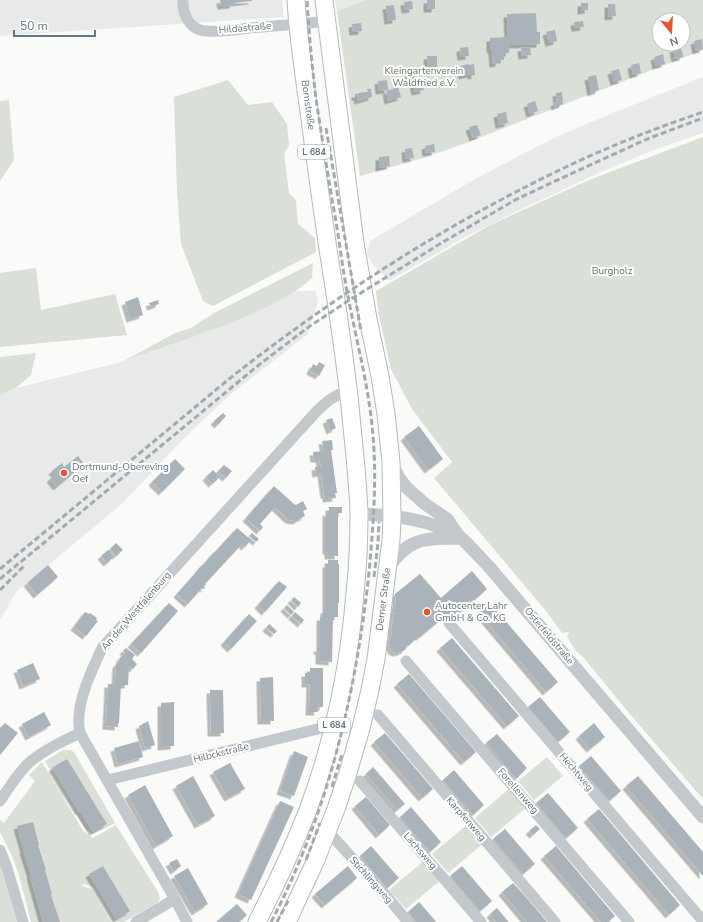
<svg xmlns="http://www.w3.org/2000/svg" width="703" height="922" font-family="'Nunito Sans',sans-serif">
  <defs>
    <filter id="shadow"><feDropShadow dx="-3.5" dy="3.5" stdDeviation="0" flood-color="#0004"/></filter>
  </defs>
  <rect width="100%" height="100%" fill="#fafaf8"/>
  <path fill="#e8e9e9" d="M0,0H282L284,17L0,36Z
    M335,0H365L337,11Z
    M703,77V133L656,149L601,172L507,216L467,236L389,281L372,264L370,259L366,257L370,241L475,179L552,139L596,120Z
    M315,290L318,301L308,334L232,393L185,437L124,502L16,592L0,620V394L16,388L122,362L220,327L263,308L295,291H314Z"/>
  <path fill="#dadfd7" fill-rule="evenodd" d="M366,0H703V50L466,143L423,158L360,176L337,11ZM659,20H683V44H659Z
    M228,80L248,105L272,102L287,124L289,145L284,154L289,193L296,200L298,224L315,238L316,252L213,306L203,301L181,244L177,192L174,97Z
    M9,100L14,160L0,181V101Z
    M703,137V799L629,713L583,657L576,651L567,637L569,632L562,633L546,611L434,478L452,462L412,409L391,369L379,316L376,291L490,225L589,180Z
    M313,263L312,278C306,283 299,289 292,293C240,324 179,341 122,362L175,333L191,328L214,313Z
    M36,268L41,310L115,294L127,335L0,347V273Z
    M36,353L31,375L16,388L0,394V357Z
    M63,750H71L74,752L115,823L93,834L85,829L45,761Z
    M547,757L563,776L534,800L518,781Z
    M42,762L83,831L93,838L116,825L158,892L160,899L157,903L124,922H114L93,887L84,884L81,886L92,889L111,922H31L19,875L12,856L0,832V820L4,823L35,781L29,775Z
    M511,787L527,807L491,837L475,818Z
    M468,824L484,843L448,873L432,854Z
    M425,860L442,879L406,909L389,890Z
    M0,865L7,886L17,922H0Z"/>
  <path fill="#aab3b9" filter="url(#shadow)" d="M220,0H252V1L233,3V5L221,6Z
    M427,0H435V9H427Z
    M412,1L413,9L405,10L404,2Z
    M581,3H588V10L581,11Z
    M608,4H615L616,16L608,17Z
    M394,5L396,20L388,21L386,6Z
    M536,13L537,32H540V44L509,45V53H504V60H499V63L493,64L492,52L491,49H490V38L508,37L507,14Z
    M583,21L584,27L575,28L574,22Z
    M361,23L362,31L353,32L352,24Z
    M555,30L557,41L549,43L546,32Z
    M702,39L703,49L696,51L694,41Z
    M468,47L469,56L461,57L460,48Z
    M530,47L531,55L522,56L521,48Z
    M681,47L683,57L675,59L673,49Z
    M663,54L665,64L656,66L654,57Z
    M427,56H437V67H428Z
    M639,63L641,73L633,75L631,65Z
    M469,64V65L474,64L475,75L471,76V74L462,76L460,66Z
    M619,69L622,80L614,82L611,71Z
    M414,72L416,79L409,81L407,74Z
    M596,75L599,90L591,93L588,77Z
    M387,80L388,90L379,91L378,81Z
    M421,81L424,90L415,92L413,83Z
    M398,87L401,97L388,101L386,91Z
    M367,89H371L372,97L358,101L357,97H355V94H358V93L368,92Z
    M562,92L563,104L555,107L554,103L557,102L556,93Z
    M535,101L538,111L530,114L527,104Z
    M506,112L508,123L499,125L497,114Z
    M477,125L481,135L473,138L469,127Z
    M434,144L435,152L426,153L425,146Z
    M412,148L414,158L406,159L405,149Z
    M389,156L390,166L379,168V157Z
    M138,297L143,315L130,319L125,302Z
    M158,300L159,304L151,307L149,303Z
    M319,362L325,365L319,376L310,371L313,364L317,366Z
    M223,413L226,416L218,425L214,421Z
    M332,418L336,428L330,431L326,420Z
    M419,426L443,459L428,470L404,437Z
    M332,440L333,450H331L337,493H335L336,498L326,499V495H324L321,473L316,474L315,467L321,466L319,459H314L313,452L324,451L322,441Z
    M78,456L84,464L57,487L50,479L55,474L52,471L62,463L64,467Z
    M175,459L185,469L162,492L152,482Z
    M224,465L232,471L226,478L218,471Z
    M213,470L220,477L212,484L206,477Z
    M274,486L294,504L296,505L303,501L307,509L303,511L305,516L296,521L289,520L275,507L260,524L263,527L260,531L246,518Z
    M329,507H342V513H338V556H328V551H326V512L329,513Z
    M237,528L251,540L245,547L242,544L205,584L206,585L204,586L205,588L204,589L202,588L188,604L177,594L199,569V568L202,565H203L214,552V553Z
    M252,533L259,539L256,542L249,536Z
    M116,543L123,550L116,556L110,549Z
    M108,550L114,557L107,563L101,556Z
    M328,560H338V564H339V603H338V617H333L332,662L319,661V651H317V648H320V617H324V610H326V564H328Z
    M48,565L58,577L37,595L27,583Z
    M472,571L487,589L454,618L446,617L445,616L420,637H418L408,646L407,645L405,650L401,652L396,653L392,651L390,647L389,642L391,638L392,633L391,631L392,628L391,626L393,623L392,621L394,618L393,616L394,613L393,611L395,608L394,606L396,603L395,594L420,574L441,598Z
    M279,581L287,587L265,612L258,605Z
    M294,597L301,603L298,607L291,600Z
    M169,603L178,611L141,653L131,644Z
    M490,603L558,682L546,692L479,613Z
    M287,605L294,612L291,615L284,608Z
    M85,612L89,614L90,613L97,618L96,620L98,621L86,636L74,627Z
    M295,612L304,620L301,624L292,616Z
    M249,614L257,621L231,649L224,642Z
    M269,624L277,631L274,634L266,628Z
    M452,638L519,716L507,726L440,648Z
    M126,648L135,655L132,659L137,664L133,669L129,666L128,685H121L119,723H118V727L106,726L108,684H115L116,665L120,660L119,659L125,653L123,651Z
    M33,663L40,679L23,686L17,670Z
    M310,668H323V707H317L318,712H309L310,684H305V673H310Z
    M409,674L476,752L464,762L397,684Z
    M273,677L274,721H261L260,678Z
    M210,690H223L224,733H211Z
    M540,697L570,732L558,742L528,707Z
    M174,702V746L161,747V703Z
    M44,712L51,725L29,737L22,724Z
    M148,721L155,745L145,748L139,726Z
    M5,723L18,733L0,755V728Z
    M594,723L605,737L590,749L579,736Z
    M385,733L433,789L422,798L374,742Z
    M497,734L527,768L516,779L486,743Z
    M139,741L143,757L118,764L114,748Z
    M294,751L308,757L294,796L280,791Z
    M591,756L621,791L609,801L579,766Z
    M67,759L107,824L93,832L80,811L79,812L52,768Z
    M230,763L245,789L228,798L213,772Z
    M373,767L405,804L397,810L366,774Z
    M454,770L484,805L473,815L443,780Z
    M193,776L215,816L198,825L176,786Z
    M638,776L703,852V876L626,786Z
    M145,785L173,836L156,846L128,795Z
    M548,793L578,828L566,838L536,803Z
    M366,797L390,825L379,835L355,806Z
    M280,801L294,807L251,900L238,894Z
    M411,807L441,842L430,852L400,817Z
    M599,809L680,905L669,915L587,819Z
    M33,822L39,845H38L46,870H45L52,894L51,895L60,922H43L30,875H31L23,850H24L17,826Z
    M536,825L540,829L533,835L529,831Z
    M505,829L535,864L523,874L493,839Z
    M371,846L399,878L387,888L360,856Z
    M556,846L615,916L608,922H601L544,856Z
    M177,859L181,866L174,871L169,863Z
    M103,866L130,911L116,919L89,874Z
    M348,866L357,878L325,905L315,894Z
    M462,866L492,901L480,911L450,876Z
    M188,868L208,904L195,912L174,876Z
    M513,883L525,896L547,922H527L502,892Z
    M419,902L433,918L436,922H416L408,912Z
    M237,904L247,915L239,922H216Z
    M497,908L507,920L509,922H496L490,914Z"/>
  <g fill="none" stroke-linecap="round" stroke-linejoin="round">
    <defs>
      <g id="primary">
        <path d="M257,922C276,885 293,848 308,810C334,740 349,667 355,593C358,566 359,539 359,513C358,484 355,456 352,427C348,380 341,333 334,287C324,226 316,165 308,104C303,69 298,35 296,0"/>
        <path id="s1" d="M287,922L315,862L336,809L347,776L361,728L370,690L376,659L391,540L392,517L391,462L386,414L380,376L368,319L355,243L324,0"/>
      </g>
    </defs>
    <use href="#primary" stroke="#b5babe" stroke-width="19"/>
    <path stroke="#c3c8cc" stroke-width="11" d="M183,0C182,12 188,26 200,30C211,33 238,30 249,28C275,26 301,24 326,21
      M449,623L703,921
      M406,661L629,922
      M378,715L555,922
      M108,780L334,725
      M360,781L481,922
      M0,801C9,788 19,771 31,761C46,749 63,741 80,733
      M334,838L384,893L408,922
      M0,850L7,868L23,922
      M136,922L175,899
      M187,922L175,899L80,733C74,706 91,672 102,648L316,412C325,403 335,394 349,391"/>
    <path stroke="#c3c8cc" stroke-width="13" d="M392,464L399,478L406,487L425,504L447,519L458,535
      M359,514C393,515 430,519 460,537C466,542 472,549 477,554C486,563 494,572 502,582L703,817
      M387,569C395,559 403,548 415,543C428,537 445,539 459,538"/>
    <use href="#primary" stroke="#fff" stroke-width="17"/>
    <path stroke="#a2aab0" stroke-width="3" stroke-dasharray="6 3" stroke-linecap="butt" d="M326,128L361,331
      M0,569L229,379C333,297 446,224 566,167C610,146 656,128 703,112
      M374,577L378,543L379,522
      M0,579L260,364L310,326L351,299L443,242L515,200L553,182L647,139L703,118
      M0,590L24,566
      M332,787L342,754
      M306,860L320,823
      M271,922C285,896 297,868 308,840C341,754 359,664 369,573C373,527 377,481 373,436C369,385 355,336 346,286C342,263 339,239 335,216C328,177 322,138 316,99C312,66 309,33 307,0
      M277,922L289,899"/>
  </g>
  <g fill="#e4572e" stroke="#fff" stroke-width="1.5">
    <circle cx="64" cy="473" r="4"/>
    <circle cx="427" cy="612" r="4"/>
  </g>
  <g text-anchor="middle" dominant-baseline="central" stroke-width="4" stroke-linejoin="round" paint-order="stroke">
    <g fill="#fff" stroke="#939fa8" stroke-width="1">
      <rect x="298" y="145" width="32" height="14" rx="3"/>
      <rect x="318" y="718" width="32" height="14" rx="3"/>
    </g>
    <g font-size="9" font-weight="bold" fill="#657683">
      <text x="314" y="152">L 684</text>
      <text x="334" y="725">L 684</text>
    </g>
    <g font-size="10" fill="#657683" stroke="#fff">
      <text transform="translate(245 28) rotate(-5)">Hildastraße</text>
      <text transform="translate(308 105) rotate(82)">Bornstraße</text>
      <text stroke="none"><textPath href="#s1" startOffset="339">Derner Straße</textPath></text>
      <text transform="translate(136 611) rotate(-49)">An der Westfalenburg</text>
      <text transform="translate(549 636) rotate(50)">Osterfeldstraße</text>
      <text transform="translate(221 753) rotate(-14)">Hilbckstraße</text>
      <text transform="translate(576 772) rotate(50)">Hechtweg</text>
      <text transform="translate(518 791) rotate(49)">Forellenweg</text>
      <text transform="translate(466 819) rotate(49)">Karpfenweg</text>
      <text transform="translate(420 851) rotate(49)">Lachsweg</text>
      <text transform="translate(371 880) rotate(48)">Stichlingweg</text>
    </g>
    <g font-size="10" fill="#687a64" stroke="#fff">
      <text x="424" y="71">Kleingartenverein<tspan x="424" dy="12">Waldfried e.V.</tspan></text>
      <text x="612" y="271">Burgholz</text>
    </g>
    <g font-size="10" fill="#657683" stroke="#fff" text-anchor="start">
      <text x="72" y="467">Dortmund-Obereving<tspan x="72" dy="12">Oef</tspan></text>
      <text x="435" y="606">Autocenter Lahr<tspan x="435" dy="12">GmbH &amp; Co. KG</tspan></text>
    </g>
  </g>
  <g transform="translate(671 32) rotate(162)"><circle r="19" fill="#ffffff" stroke="#c1c8cd"/>
  <path d="M0-3L7 15L0 10L-7 15Z" fill="#e4572e"/>
  <text y="-6" font-size="11" font-weight="bold" text-anchor="middle" fill="#657683">N</text>
  </g>
  <path d="M14 30v6h81v-6" fill="none" stroke="#657683" stroke-width="2"/>
  <text x="20" y="30" font-size="12" fill="#657683" stroke="#ffffff" stroke-width="3" paint-order="stroke">50 m</text>
</svg>
